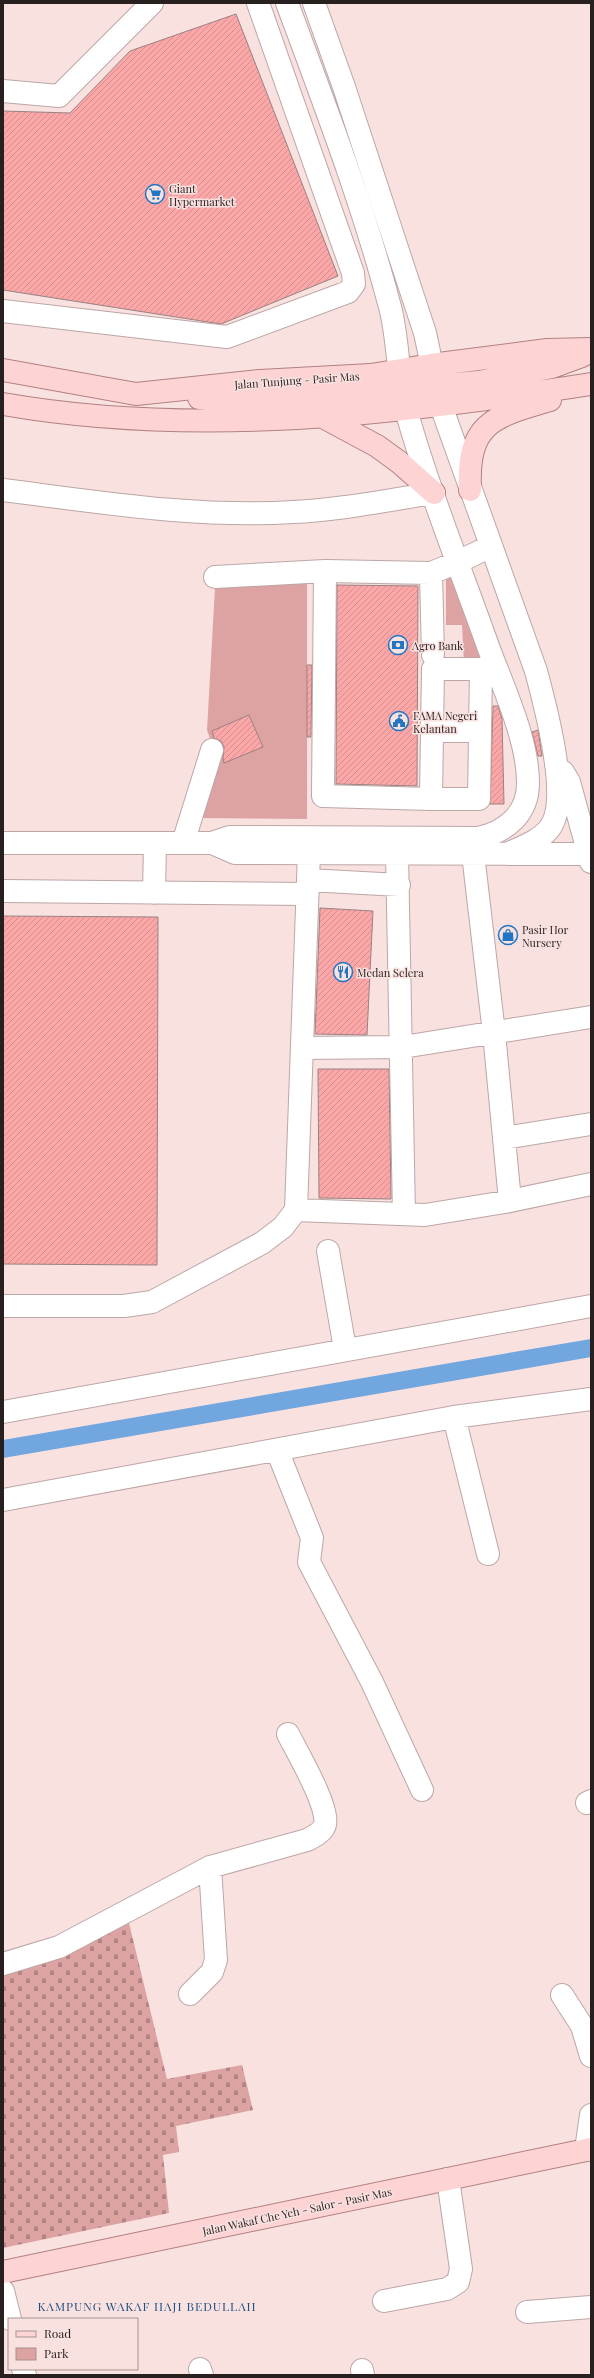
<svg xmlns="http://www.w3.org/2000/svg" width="594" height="2378" font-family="'Playfair Display',serif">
  <defs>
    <pattern id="cemetery-stones" width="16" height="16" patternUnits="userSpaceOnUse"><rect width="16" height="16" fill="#dda3a3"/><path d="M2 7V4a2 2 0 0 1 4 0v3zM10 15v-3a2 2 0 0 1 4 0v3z" fill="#b38484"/></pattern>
    <pattern id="building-hatch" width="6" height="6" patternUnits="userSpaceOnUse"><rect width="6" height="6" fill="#fba6a7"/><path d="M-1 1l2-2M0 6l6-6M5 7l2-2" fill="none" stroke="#d78e8f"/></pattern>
  </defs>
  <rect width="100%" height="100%" fill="#f9e1e0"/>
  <path fill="#dda3a3" d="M458,569L490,662L464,663L462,625H446V574Z
    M307,583V819L195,818L218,761L207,730L215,588Z"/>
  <path fill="url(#cemetery-stones)" d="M128,1919L167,2079L242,2065L253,2110L176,2126L179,2152L163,2155L169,2213L3,2248V1971Z"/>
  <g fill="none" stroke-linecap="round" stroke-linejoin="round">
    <path stroke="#71a6df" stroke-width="18" d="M3,1449L591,1348"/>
  </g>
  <path fill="url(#building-hatch)" stroke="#988282" d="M236,14L338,276L221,324L3,290V111L70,113L130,51Z
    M337,585L418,586L417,786L336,784Z
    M307,665H312L311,737H307Z
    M493,706H498L502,719L504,804H490Z
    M249,715L263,747L224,763L223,758L224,747L221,741L214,738L212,731Z
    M538,730L542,756H538L532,732Z
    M320,908L373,911L367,1035L315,1034Z
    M3,916L158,917L157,1265L3,1264Z
    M318,1069H389L391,1199L319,1198Z"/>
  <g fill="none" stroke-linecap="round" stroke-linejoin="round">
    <defs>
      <path id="minor" d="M314,3L344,87L425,333L440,403L536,671C545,705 572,801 549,829C538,842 522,847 507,854
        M3,91L59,96L152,3
        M3,311L227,337L348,292L354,284L353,273L258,3
        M3,490C99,502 196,518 293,512C340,510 388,500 434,493
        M325,571L323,796L431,799L433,669H496
        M215,577L325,571L431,573
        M433,655L431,573L458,562L491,546
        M432,731H480
        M563,772L569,782L591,862
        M431,799H479L481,669
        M3,843H212L230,837L478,838C506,832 528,814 528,783C528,740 504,689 489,649C461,570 429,491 406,410C397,377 399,341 390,307C363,204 324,103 287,3
        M183,843L212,750
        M212,843L235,853L589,854
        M397,854L404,1214
        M473,854L494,1033L510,1201
        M308,880L399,885
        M3,891L307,894
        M154,893L155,843
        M302,1048L403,1047L591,1017
        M504,1138L591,1124
        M296,1210L425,1215L505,1202L591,1184
        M328,1251L345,1349
        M3,1306H124L152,1302L262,1243L283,1227L296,1210L309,853
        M3,1412L591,1306
        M454,1417L488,1554
        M277,1450L312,1538L309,1562L372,1682L422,1790
        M3,1500L454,1417L591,1399
        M587,1803L591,1801
        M3,1964L59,1947L210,1867L307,1840C313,1837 321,1833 324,1827C333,1813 296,1750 288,1734
        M190,1994L212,1972L216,1960L210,1867
        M562,1995L582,2026L591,2056
        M586,2150L591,2115
        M3,2291L10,2319
        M384,2301L447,2289L458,2282L461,2269L448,2179
        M527,2312L591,2307
        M23,2369L25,2375
        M200,2369L202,2375
        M362,2370L363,2375"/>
      <path id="major" d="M3,370L136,394L260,381L371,375L431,365L547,350L591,349
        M199,398L263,402L355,397L403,389L479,382L552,367L582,356
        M3,404C197,438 398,414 591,384
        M323,417L377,446L399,462L434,493
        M470,490C467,423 492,417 550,400
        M3,2272L591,2149"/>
    </defs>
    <use href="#minor" stroke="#bda6a6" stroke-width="24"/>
    <use href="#major" stroke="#b28182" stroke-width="24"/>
    <use href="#minor" stroke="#fff" stroke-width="22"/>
    <use href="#major" stroke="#fdd3d4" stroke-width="22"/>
  </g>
  <defs>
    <symbol id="supermarket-ring" viewBox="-11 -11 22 22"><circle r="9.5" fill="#f9e1e0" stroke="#2176c4" stroke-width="1.5"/><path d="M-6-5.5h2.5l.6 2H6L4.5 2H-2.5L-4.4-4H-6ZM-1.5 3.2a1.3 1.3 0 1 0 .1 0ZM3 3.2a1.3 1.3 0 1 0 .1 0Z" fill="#2176c4"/></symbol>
    <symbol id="bank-ring" viewBox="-11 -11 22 22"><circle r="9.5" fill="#f9e1e0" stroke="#2176c4" stroke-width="1.5"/><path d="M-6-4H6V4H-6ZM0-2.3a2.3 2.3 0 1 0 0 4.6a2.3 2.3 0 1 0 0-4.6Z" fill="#2176c4"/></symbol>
    <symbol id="civic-ring" viewBox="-11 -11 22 22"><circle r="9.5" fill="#f9e1e0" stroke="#2176c4" stroke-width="1.5"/><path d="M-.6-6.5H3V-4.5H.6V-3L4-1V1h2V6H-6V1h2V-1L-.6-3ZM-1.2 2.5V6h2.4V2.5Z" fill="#2176c4"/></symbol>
    <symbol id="shop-ring" viewBox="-11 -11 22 22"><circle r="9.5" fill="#f9e1e0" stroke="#2176c4" stroke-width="1.5"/><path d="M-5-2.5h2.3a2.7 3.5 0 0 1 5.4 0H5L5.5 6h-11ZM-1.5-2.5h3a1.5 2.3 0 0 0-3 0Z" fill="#2176c4"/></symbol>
    <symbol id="restaurant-ring" viewBox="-11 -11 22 22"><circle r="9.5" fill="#f9e1e0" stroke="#2176c4" stroke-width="1.5"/><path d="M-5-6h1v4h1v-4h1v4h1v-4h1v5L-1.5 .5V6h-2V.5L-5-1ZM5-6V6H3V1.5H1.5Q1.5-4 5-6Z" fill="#2176c4"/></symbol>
  </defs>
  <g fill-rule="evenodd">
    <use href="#supermarket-ring" x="144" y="183" width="22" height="22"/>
    <use href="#bank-ring" x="387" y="634" width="22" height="22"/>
    <use href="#civic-ring" x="388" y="710" width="22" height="22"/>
    <use href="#shop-ring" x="497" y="924" width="22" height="22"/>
    <use href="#restaurant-ring" x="332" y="961" width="22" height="22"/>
  </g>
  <g text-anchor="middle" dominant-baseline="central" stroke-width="3" stroke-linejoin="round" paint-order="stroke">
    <g font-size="11" fill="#281f1f" stroke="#f9e1e0" text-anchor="start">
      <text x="169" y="188">Giant<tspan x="169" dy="13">Hypermarket</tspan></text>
      <text x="412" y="645">Agro Bank</text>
      <text x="413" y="715">FAMA Negeri<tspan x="413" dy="13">Kelantan</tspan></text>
      <text x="522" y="929">Pasir Hor<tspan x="522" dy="13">Nursery</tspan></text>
      <text x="357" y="972">Medan Selera</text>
    </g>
    <g font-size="11" fill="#281f1f" stroke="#f9e1e0">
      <text transform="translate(297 380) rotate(-4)">Jalan Tunjung - Pasir Mas</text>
      <text transform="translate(297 2211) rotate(-12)">Jalan Wakaf Che Yeh - Salor - Pasir Mas</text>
    </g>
    <g font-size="12" letter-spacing="1" fill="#1d5083" stroke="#f9e1e0">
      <text x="147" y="2306">KAMPUNG WAKAF HAJI BEDULLAH</text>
    </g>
  </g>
  <rect width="594" height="2378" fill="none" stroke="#281f1f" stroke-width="8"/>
  <rect x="8" y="2318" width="130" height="52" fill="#f9e1e0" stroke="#a59393"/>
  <rect x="16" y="2331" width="20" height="6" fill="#fdd3d4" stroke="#a59393"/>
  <text x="44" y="2338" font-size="12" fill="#281f1f">Road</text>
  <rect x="16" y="2348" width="20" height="12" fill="#dda3a3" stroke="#a59393"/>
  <text x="44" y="2358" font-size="12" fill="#281f1f">Park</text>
</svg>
